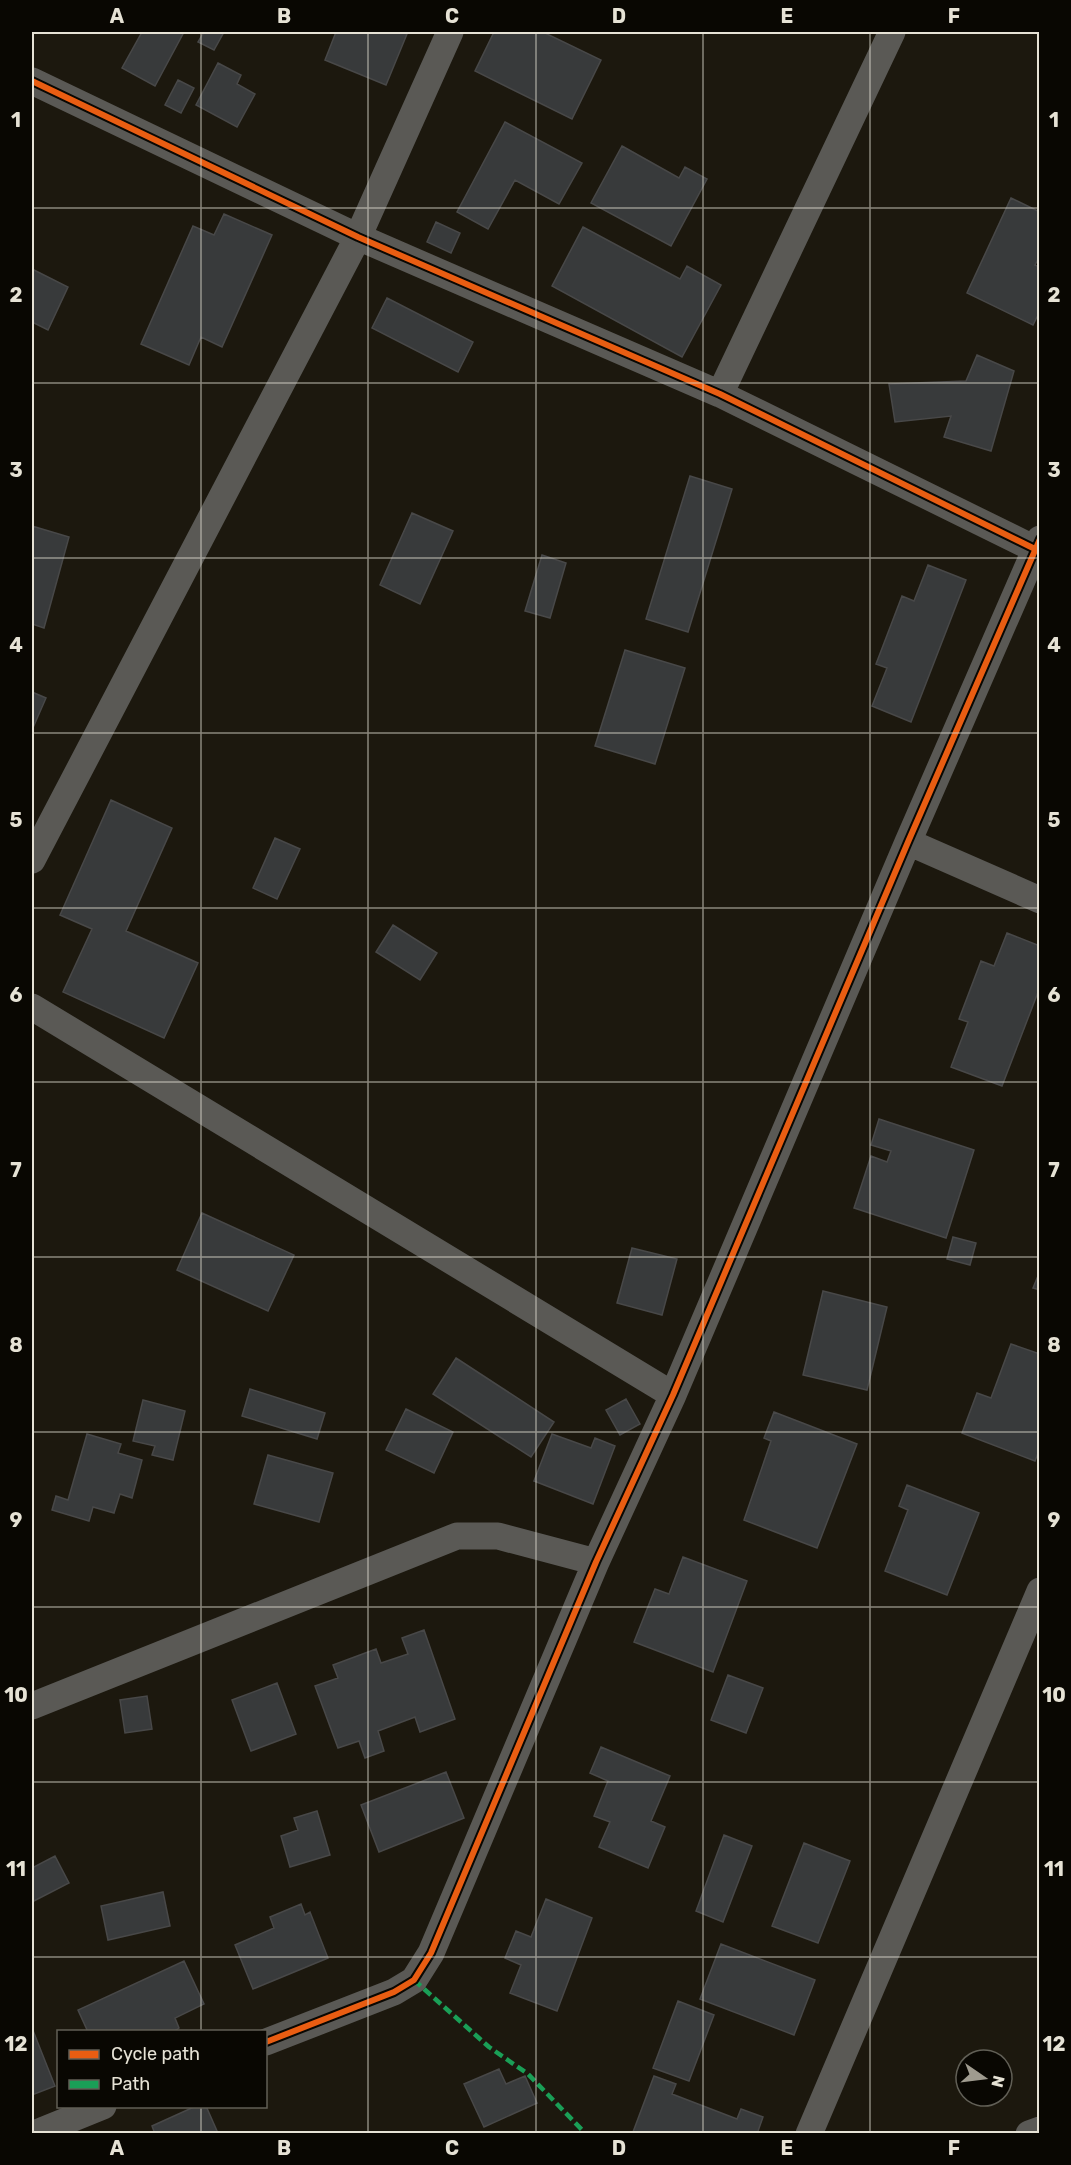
<svg xmlns="http://www.w3.org/2000/svg" width="1071" height="2165" font-family="Rubik,sans-serif">
  <rect width="100%" height="100%" fill="#1c180e"/>
  <path fill="#383a3b" stroke="#484848" stroke-width="1.5" d="M142,32H184L155,86L122,68Z
    M204,32H224L214,50L198,42Z
    M336,32H402L407,34L386,85L325,60Z
    M494,32H543L601,60L572,119L475,71Z
    M218,63L241,75L237,84L255,94L237,127L196,105Z
    M178,80L194,88L181,113L165,105Z
    M505,122L582,163L559,204L515,180L488,229L457,212Z
    M622,146L679,178L685,167L707,179L671,246L591,203Z
    M1011,198L1040,212V256L1035,265L1040,267V311L1033,325L967,293Z
    M224,214L272,235L222,347L201,337L189,365L141,344L193,226L214,235Z
    M436,222L460,233L451,253L427,242Z
    M583,227L680,279L687,266L721,285L682,357L552,286Z
    M32,269L68,287L48,330L32,322Z
    M387,298L473,342L458,372L372,328Z
    M977,355L1014,371L991,451L944,437L951,416L895,422L889,384L966,381Z
    M690,476L732,489L688,632L646,619Z
    M412,513L453,531L420,604L380,585Z
    M32,526L69,537L44,628L32,624Z
    M542,555L566,563L550,618L525,611Z
    M928,565L966,580L911,722L872,706L887,668L876,664L902,596L914,601Z
    M625,650L685,668L655,764L595,746Z
    M32,692L46,698L32,730Z
    M111,800L172,828L126,931L198,963L164,1038L63,992L92,929L60,915Z
    M275,838L300,849L277,899L253,888Z
    M393,925L437,953L420,980L376,952Z
    M1007,933L1040,946V987L1002,1086L951,1067L968,1022L959,1019L981,961L994,966Z
    M879,1119L974,1150L946,1238L854,1208L871,1156L887,1162L891,1151L871,1145Z
    M202,1213L294,1255L268,1311L177,1270Z
    M953,1237L976,1243L970,1265L947,1259Z
    M632,1248L677,1259L662,1315L617,1303Z
    M1040,1271V1290L1033,1288Z
    M823,1291L887,1307L867,1390L803,1375Z
    M1011,1344L1040,1354V1448L1035,1461L962,1433L977,1393L991,1398Z
    M456,1358L554,1422L531,1457L433,1394Z
    M250,1389L325,1413L317,1439L242,1416Z
    M626,1399L640,1424L620,1435L606,1410Z
    M143,1400L185,1411L173,1460L152,1455L155,1446L133,1441Z
    M406,1409L453,1432L434,1473L386,1450Z
    M774,1412L857,1444L817,1548L744,1520L771,1441L764,1438Z
    M87,1434L121,1444L118,1453L142,1460L132,1498L120,1494L114,1513L93,1507L89,1521L52,1510L56,1496L68,1500Z
    M552,1434L591,1448L595,1438L615,1446L593,1504L534,1481Z
    M268,1455L333,1473L319,1522L254,1504Z
    M907,1485L979,1513L947,1595L885,1571L908,1510L899,1506Z
    M683,1557L747,1581L713,1672L634,1642L655,1589L669,1594Z
    M424,1630L455,1719L420,1732L415,1717L378,1731L384,1751L365,1758L359,1741L338,1748L315,1686L338,1678L333,1665L376,1649L381,1663L408,1654L402,1638Z
    M728,1675L763,1688L746,1733L711,1720Z
    M277,1683L296,1734L251,1751L232,1700Z
    M147,1696L152,1729L125,1733L120,1700Z
    M601,1747L670,1776L651,1821L665,1827L648,1868L599,1847L610,1822L594,1816L608,1781L590,1773Z
    M446,1772L464,1818L379,1852L361,1805Z
    M317,1811L330,1855L290,1867L281,1836L298,1830L294,1818Z
    M724,1835L752,1846L723,1922L696,1911Z
    M804,1843L850,1861L818,1943L772,1926Z
    M55,1856L69,1883L32,1902V1868Z
    M163,1892L170,1926L108,1940L101,1906Z
    M546,1899L592,1918L557,2011L510,1993L521,1965L505,1958L516,1931L531,1937Z
    M301,1904L305,1915L310,1912L328,1958L253,1989L235,1945L274,1928L270,1917Z
    M721,1944L815,1980L794,2035L700,1999Z
    M184,1961L204,2004L175,2018L179,2028L173,2032H88L78,2010Z
    M678,2001L714,2015L689,2081L653,2068Z
    M32,2028L55,2086L32,2095Z
    M499,2069L506,2084L525,2076L537,2103L484,2127L464,2084Z
    M654,2076L676,2084L672,2094L737,2119L741,2109L763,2117L757,2134L633,2132Z
    M196,2106H206L217,2131L212,2134H155L152,2126Z"/>
  <g fill="none" stroke-linecap="round" stroke-linejoin="round">
    <path stroke="#5a5955" stroke-width="27" d="M32,81L358,237L720,394L1035,549
      M720,394L892,32
      M908,842L1040,900
      M32,860L358,237L450,32
      M32,1007L673,1395
      M32,1706L457,1536H498L596,1562
      M266,2042L394,1992L414,1980L431,1953L596,1562L673,1395L908,842L1040,539
      M34,2134L103,2106
      M809,2134L1040,1591
      M1029,2134L1040,2130"/>
    <path stroke="#1a9f57" stroke-width="4.5" stroke-dasharray="9 4.5" stroke-linecap="butt" d="M414,1980L489,2047L528,2074L586,2134"/>
    <defs>
      <path id="cycleway" d="M32,81L358,237L720,394L1035,549
        M266,2042L394,1992L414,1980L431,1953L596,1562L673,1395L908,842L1040,539"/>
    </defs>
    <use href="#cycleway" stroke="#090702" stroke-width="10"/>
    <use href="#cycleway" stroke="#e95d12" stroke-width="6"/>
  </g>
  <path fill="none" stroke="#e6e2d5" stroke-width="1.5" stroke-opacity="0.55" d="M201,32V2032M368,32V2134M536,32V2134M703,32V2134M870,32V2134M32,208H1040M32,383H1040M32,558H1040M32,733H1040M32,908H1040M32,1082H1040M32,1257H1040M32,1432H1040M32,1607H1040M32,1782H1040M32,1957H1040M201,2106V2134"/>
  <rect width="1071" height="2165" fill="none" stroke="#090702" stroke-width="66"/>
  <rect x="57" y="2030" width="210" height="78" fill="#090702" stroke="#615f56" stroke-width="1.5"/>
  <rect x="69" y="2050" width="30" height="9" fill="#e95d12" stroke="#615f56" stroke-width="1.5"/>
  <text x="111" y="2060" font-size="18" fill="#e6e2d5">Cycle path</text>
  <rect x="69" y="2080" width="30" height="9" fill="#1a9f57" stroke="#615f56" stroke-width="1.5"/>
  <text x="111" y="2090" font-size="18" fill="#e6e2d5">Path</text>
  <g transform="translate(984 2078) rotate(104)"><circle r="28" fill="#090702" stroke="#615f56" stroke-width="1.5"/>
  <path d="M0-4.5L10 22L0 15L-10 22Z" fill="#9f9b8f"/>
  <text y="-9" font-size="16" font-weight="bold" text-anchor="middle" fill="#e6e2d5">N</text>
  </g>
  <rect x="33" y="33" width="1005" height="2099" fill="none" stroke="#e6e2d5" stroke-width="2"/>
  <g font-size="20" text-anchor="middle" font-weight="bold" fill="#e6e2d5">
    <text x="117" y="23">A</text>
    <text x="284" y="23">B</text>
    <text x="452" y="23">C</text>
    <text x="619" y="23">D</text>
    <text x="787" y="23">E</text>
    <text x="954" y="23">F</text>
    <text x="16" y="127">1</text>
    <text x="1054" y="127">1</text>
    <text x="16" y="302">2</text>
    <text x="1054" y="302">2</text>
    <text x="16" y="477">3</text>
    <text x="1054" y="477">3</text>
    <text x="16" y="652">4</text>
    <text x="1054" y="652">4</text>
    <text x="16" y="827">5</text>
    <text x="1054" y="827">5</text>
    <text x="16" y="1002">6</text>
    <text x="1054" y="1002">6</text>
    <text x="16" y="1177">7</text>
    <text x="1054" y="1177">7</text>
    <text x="16" y="1352">8</text>
    <text x="1054" y="1352">8</text>
    <text x="16" y="1527">9</text>
    <text x="1054" y="1527">9</text>
    <text x="16" y="1702">10</text>
    <text x="1054" y="1702">10</text>
    <text x="16" y="1876">11</text>
    <text x="1054" y="1876">11</text>
    <text x="16" y="2051">12</text>
    <text x="1054" y="2051">12</text>
    <text x="117" y="2155">A</text>
    <text x="284" y="2155">B</text>
    <text x="452" y="2155">C</text>
    <text x="619" y="2155">D</text>
    <text x="787" y="2155">E</text>
    <text x="954" y="2155">F</text>
  </g>
</svg>
